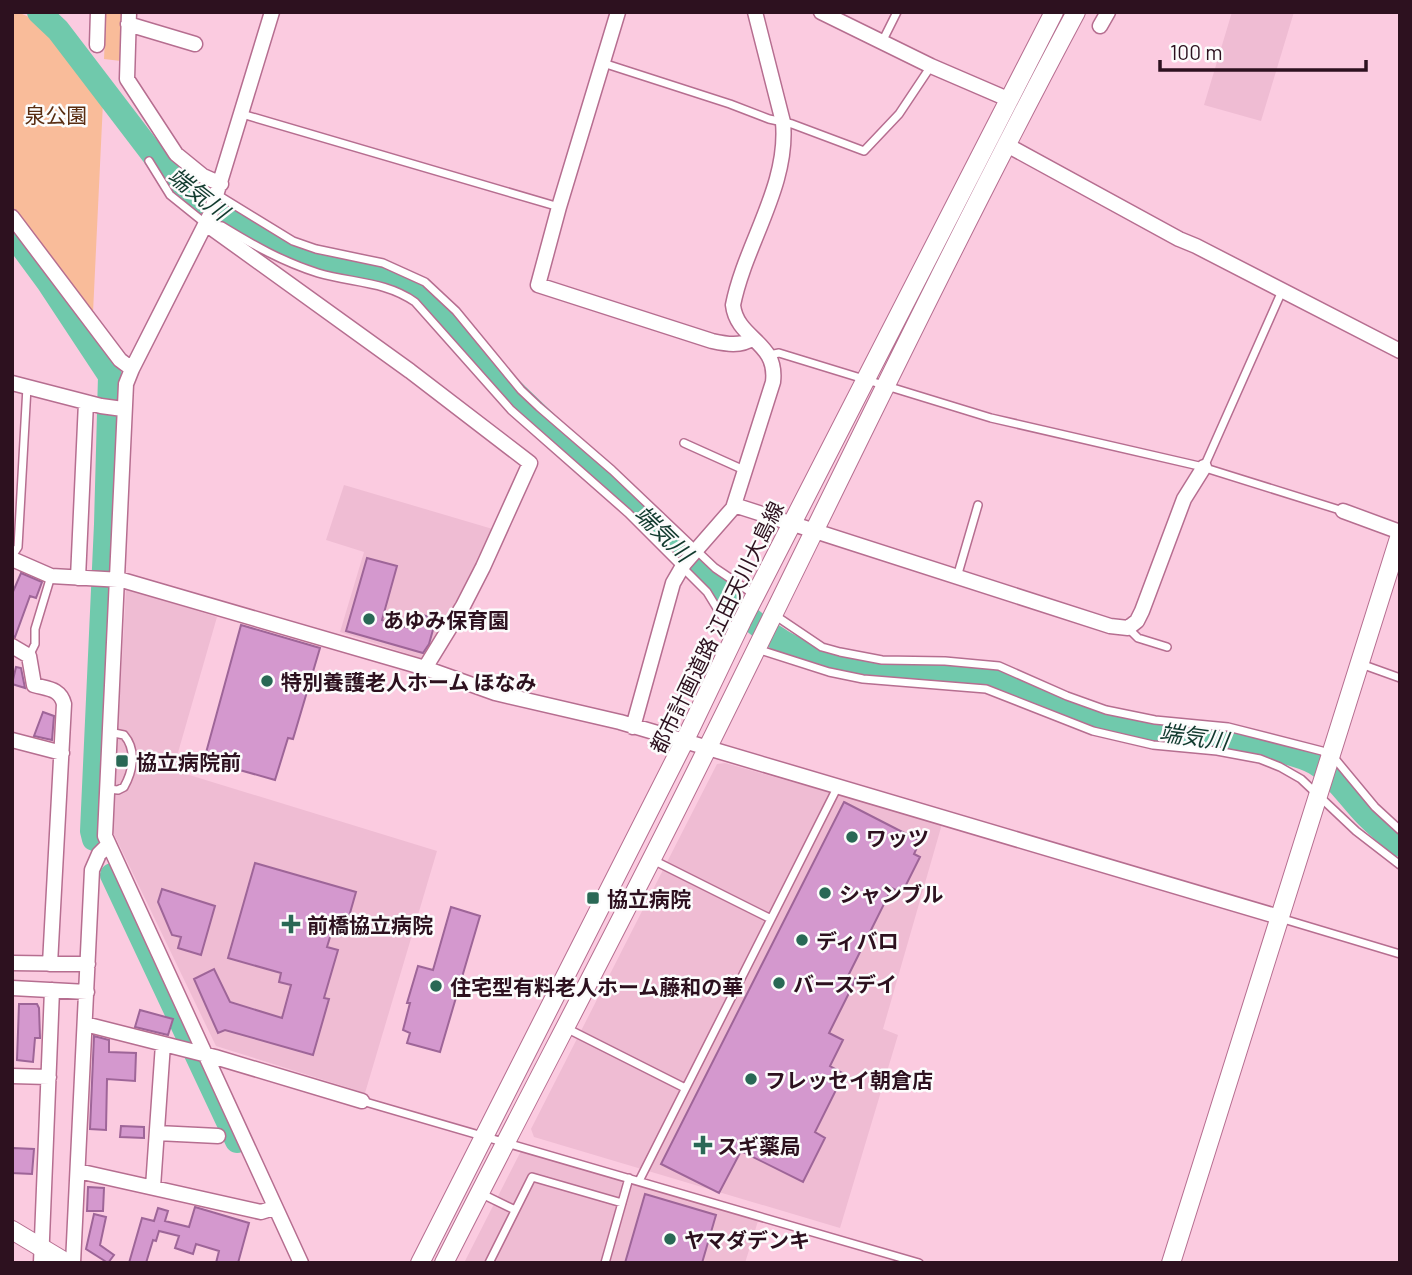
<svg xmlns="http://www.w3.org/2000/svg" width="1412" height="1275" font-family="Barlow,'Noto Sans JP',sans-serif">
  <rect width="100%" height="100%" fill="#fbcbe0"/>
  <path fill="#efbcd3" d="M1232,12H1294L1261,121L1204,105Z
    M344,485L496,530L424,659L340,632L364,552L326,540Z
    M126,589L217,617L173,770L437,851L365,1093L216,1046L112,830Z
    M725,763L942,824L883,1029L898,1035L840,1228L534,1137L531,1129L717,764Z
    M521,1151L758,1221L745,1263H464Z"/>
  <path fill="#f9bc9a" d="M12,12C45,12 84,78 103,102L93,313L12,206Z
    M106,12H123L121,61L104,59Z"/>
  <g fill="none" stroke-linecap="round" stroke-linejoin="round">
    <path stroke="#70c9ac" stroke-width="24" d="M39,12L58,30L161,165C190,199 265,247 309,258C338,265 385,269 408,285C448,314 477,356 512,390C565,442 620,490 672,542C716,586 755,635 814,657C875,679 929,666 990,677C1004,680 1017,688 1030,694C1057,705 1085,717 1113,725C1168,739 1226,734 1281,751C1292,754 1305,757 1315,763C1336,776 1350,799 1367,816C1377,826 1389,836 1400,845
      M12,233L48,282L110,376L106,524L92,831L94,839
      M112,875L237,1141"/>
  </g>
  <path fill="#d498ce" stroke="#9e6598" stroke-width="2" d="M367,558L397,566L382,620L412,629L416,613L436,619L429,644L423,653L346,631Z
    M21,573L42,582L36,598L30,596L15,637L12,636V594Z
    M241,625L320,648L293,739L288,738L275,780L204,760Z
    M16,667L21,668L25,688L12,684Z
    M43,712L54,716L52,740L34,736Z
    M844,802L920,841L914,854L920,857L902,893L892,888L848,976L856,979L829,1033L843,1040L830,1066L844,1074L815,1132L825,1138L803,1182L741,1151L719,1193L661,1164Z
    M255,863L356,892L346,927L334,924L327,947L338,950L324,998L329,999L313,1055L225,1030L218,1033L194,979L214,969L230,1002L282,1018L291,985L279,982L281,973L228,958Z
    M162,889L215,906L201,955L178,948L181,937L172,935L158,902Z
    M451,907L480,916L440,1052L407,1043L410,1033L403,1030L410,1003H407L418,966L433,970Z
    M19,1004H37L39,1008L40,1038H35L33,1062L17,1060Z
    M140,1010L173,1019L168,1035L135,1027Z
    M94,1036L109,1040V1052L136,1053L135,1081L107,1079L106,1130L90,1129Z
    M121,1126L144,1127V1138L120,1137Z
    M13,1148L34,1149L32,1174L12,1173Z
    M88,1187L104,1188L103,1211H87Z
    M645,1194L716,1215L702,1263H625Z
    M195,1207L249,1223L238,1263H216L219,1251L196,1244L193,1254L175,1248L179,1236L159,1231L156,1241L153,1240L146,1263H129L142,1218L154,1221L158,1208L168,1211L165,1221L189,1227Z
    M94,1214L106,1217L100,1245L114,1255L108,1263L86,1249Z"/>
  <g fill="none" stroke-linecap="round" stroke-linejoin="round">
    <defs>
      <path id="service" d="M882,42L897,12
        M603,63L730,104L769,119L792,124L864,151L899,114L931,66
        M242,114L559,207
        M149,161L170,195L206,224
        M218,195L293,241L316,249L383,263L425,282L456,311L521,390L539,407L612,470L715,568L755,595
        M214,227L215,225L222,226C253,245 283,262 318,273C352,283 385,281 415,302L511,410L628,513L707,592L726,623L737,629
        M769,355L779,353L991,418L1199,466L1343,511
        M684,443L744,470
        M1204,467L1282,291
        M12,556L18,547L27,387
        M957,577L978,505
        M773,614L822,647L840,652L882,660L945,661L999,666L1067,696L1106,710L1155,720L1228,727L1322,751L1336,760L1375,807L1400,830
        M1128,628L1138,638L1167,647
        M757,649L829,672L863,679L986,689L1093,731L1153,745L1217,751L1260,759L1280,767L1301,779L1356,831L1400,865
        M29,656L35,644V629L51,576
        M1361,664L1400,678
        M107,789L118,790L124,787C133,771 137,750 124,735L109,732
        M653,860L771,919
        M1280,918L1400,954
        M564,1027L685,1088
        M362,1101L919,1263
        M639,1181L837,788
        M482,1194L515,1210
        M489,1263L532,1177L622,1203
        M605,1263L629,1178"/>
      <path id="minor" d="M129,12L127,79L176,154L203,176L221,184
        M272,12L210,215L132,369L126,384L105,836L301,1263
        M618,12L559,207L538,285L712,341C726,344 741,347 753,338
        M821,12L931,66L1010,100
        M128,24L195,44
        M1100,26L1108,12
        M97,45L98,12
        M1007,145L1179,239L1196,246L1400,351
        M12,217L120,360L132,369
        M206,224L410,371L530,463L483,567L463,606L425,668
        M12,383L101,406L123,409
        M734,505L1110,626L1128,628L1137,621L1142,611L1184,499L1204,467
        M1343,511L1400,532
        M12,559L51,576L122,580L425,668L495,693L620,722L1279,917
        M78,578L86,402
        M12,646L29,656L34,685C47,689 60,688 64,704L50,964
        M633,727L673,583L684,564L733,508L773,382C778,341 737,340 733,305C745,244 789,186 783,122L755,12
        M12,740L62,753
        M12,963L88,964
        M12,988L87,992
        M85,1024L215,1057L362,1101
        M12,1076L49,1077
        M157,1133L218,1136
        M78,1171L261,1212L274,1208
        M153,1187L163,1044
        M41,1263L52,990
        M73,1263L92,870L99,854L108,845"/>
      <path id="tertiary" d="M12,1230L67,1263
        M420,1263L684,742L742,621L1054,12
        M444,1263C531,1091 622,921 707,749C829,503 947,254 1076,12
        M1171,1263L1400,535"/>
    </defs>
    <use href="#service" stroke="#b66e90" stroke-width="10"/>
    <use href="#minor" stroke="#b66e90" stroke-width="17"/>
    <use href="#tertiary" stroke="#b66e90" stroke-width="20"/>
    <use href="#service" stroke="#fff" stroke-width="7"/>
    <use href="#minor" stroke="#fff" stroke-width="14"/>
    <use href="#tertiary" stroke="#fff" stroke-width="18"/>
  </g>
  <g fill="#296855" stroke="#fcfcfc" stroke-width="2.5">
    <circle cx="369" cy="619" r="7"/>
    <circle cx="267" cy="681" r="7"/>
    <rect x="115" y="754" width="14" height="14" rx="3.5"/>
    <circle cx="852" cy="837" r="7"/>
    <circle cx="825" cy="893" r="7"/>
    <rect x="586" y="891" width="14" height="14" rx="3.5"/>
    <path d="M287.5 913.5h7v7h7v7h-7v7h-7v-7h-7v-7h7z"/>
    <circle cx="802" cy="940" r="7"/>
    <circle cx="779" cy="983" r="7"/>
    <circle cx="436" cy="986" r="7"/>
    <circle cx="751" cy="1079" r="7"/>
    <path d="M699.5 1134.5h7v7h7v7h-7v7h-7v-7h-7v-7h7z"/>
    <circle cx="670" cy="1239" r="7"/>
  </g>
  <g text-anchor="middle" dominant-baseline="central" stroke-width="5" stroke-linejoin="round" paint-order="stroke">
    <g font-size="21" fill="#592d11" stroke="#fcfcfc">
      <text x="56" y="114">泉公園</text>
    </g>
    <g font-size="21" font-weight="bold" fill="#2d111f" stroke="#fcfcfc" text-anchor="start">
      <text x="383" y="619">あゆみ保育園</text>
      <text x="281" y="681">特別養護老人ホーム ほなみ</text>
      <text x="136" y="761">協立病院前</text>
      <text x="866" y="837">ワッツ</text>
      <text x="839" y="893">シャンブル</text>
      <text x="607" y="898">協立病院</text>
      <text x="307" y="924">前橋協立病院</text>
      <text x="816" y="940">ディバロ</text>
      <text x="793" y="983">バースデイ</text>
      <text x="450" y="986">住宅型有料老人ホーム藤和の華</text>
      <text x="765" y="1079">フレッセイ朝倉店</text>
      <text x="717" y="1145">スギ薬局</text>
      <text x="684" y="1239">ヤマダデンキ</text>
    </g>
    <g font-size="21" fill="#2d111f" stroke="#fcfcfc">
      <text transform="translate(716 627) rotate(-64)">都市計画道路 江田天川大島線</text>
    </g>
    <g font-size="23" font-style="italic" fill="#113a2e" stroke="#fcfcfc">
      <text transform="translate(199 193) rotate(38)">端気川</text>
      <text transform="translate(664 533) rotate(44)">端気川</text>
      <text transform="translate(1194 736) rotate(8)">端気川</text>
    </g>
  </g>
  <rect width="1412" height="1275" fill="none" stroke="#2d111f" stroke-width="28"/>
  <path d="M1160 60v10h206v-10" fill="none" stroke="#2d111f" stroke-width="3.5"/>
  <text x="1170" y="60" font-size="21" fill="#2d111f" stroke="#fcfcfc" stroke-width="5" paint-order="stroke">100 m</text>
</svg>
